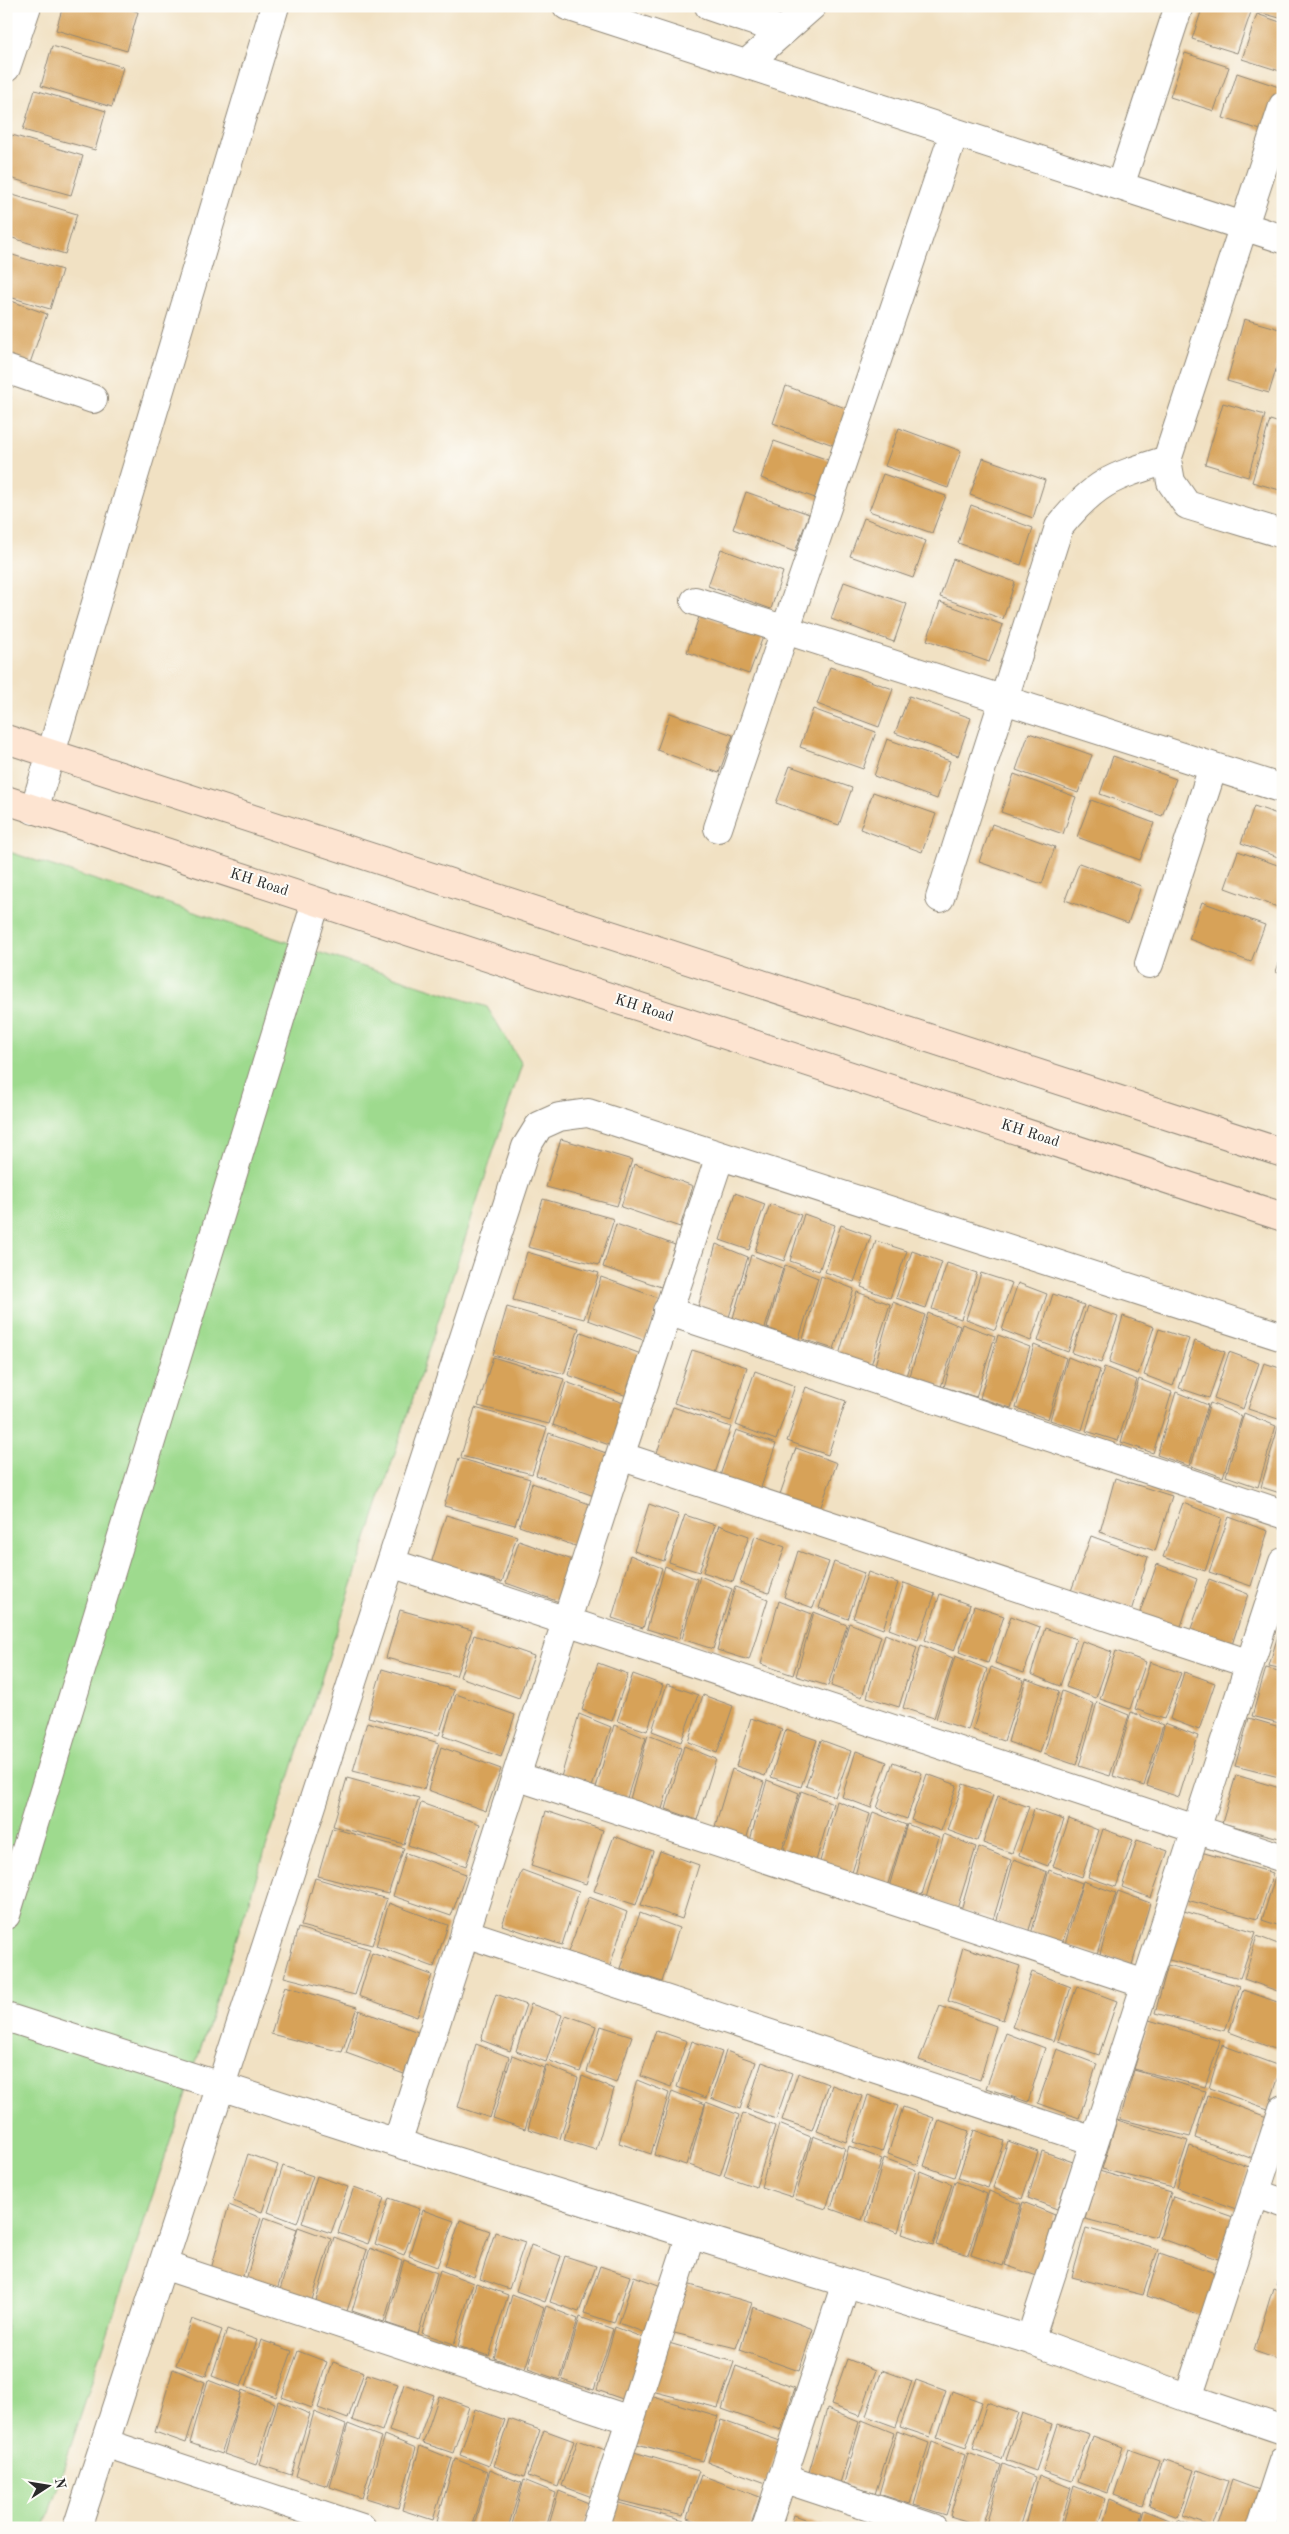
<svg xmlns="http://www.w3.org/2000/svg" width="1289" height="2534" font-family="'Old Standard TT',serif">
  <rect width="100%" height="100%" fill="#fdfcf7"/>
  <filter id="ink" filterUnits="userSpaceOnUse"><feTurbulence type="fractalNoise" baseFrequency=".02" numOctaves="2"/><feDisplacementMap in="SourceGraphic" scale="10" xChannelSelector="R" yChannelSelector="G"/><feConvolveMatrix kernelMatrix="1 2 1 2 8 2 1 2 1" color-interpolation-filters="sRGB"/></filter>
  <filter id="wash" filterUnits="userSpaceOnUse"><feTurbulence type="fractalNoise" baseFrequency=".0096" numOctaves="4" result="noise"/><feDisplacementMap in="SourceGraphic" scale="20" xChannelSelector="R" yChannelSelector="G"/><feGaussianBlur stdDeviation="1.12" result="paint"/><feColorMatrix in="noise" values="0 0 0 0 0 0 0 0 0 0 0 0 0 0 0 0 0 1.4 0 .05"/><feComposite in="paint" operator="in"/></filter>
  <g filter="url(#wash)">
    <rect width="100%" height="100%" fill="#f1e1c3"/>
    <path fill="#9eda8e" stroke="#64825c" d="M6,851L487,1007L522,1064L44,2528H6Z"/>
    <g id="blocks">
      <path fill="#d7a259" d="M63,6H120L138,12L127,51L56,30Z
        M1203,6H1243L1252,9L1237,53L1192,39Z
        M1260,6H1283V19L1258,12Z
        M1257,14L1283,23V72L1242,59Z
        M52,46L123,67L112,107L41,86Z
        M1185,53L1229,67L1214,111L1170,97Z
        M1237,73L1282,88L1267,132L1223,118Z
        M35,90L106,111L95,150L23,130Z
        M12,135L83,156L71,195L6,177V154Z
        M6,193L77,214L65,254L6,236Z
        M6,253L62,270L50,309L6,296Z
        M6,299L47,314L29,366L6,358Z
        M1244,319L1283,330V346L1269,393L1227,381Z
        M786,386L848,409L836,446L773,423Z
        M6,396L11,397L7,411H6Z
        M1223,403L1265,415L1248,477L1205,464Z
        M1270,420L1283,424V491L1252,482Z
        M899,428L961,451L948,488L885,466Z
        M774,441L837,463L823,501L761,478Z
        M983,458L1045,480L1033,518L970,495Z
        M883,474L946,496L932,533L869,511Z
        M746,492L809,514L795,552L733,529Z
        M971,505L1033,528L1021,565L958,543Z
        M864,518L926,541L913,578L850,556Z
        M721,549L783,572L771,609L708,586Z
        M953,559L1015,582L1003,619L940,597Z
        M844,582L907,604L894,642L831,619Z
        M940,602L1003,625L989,662L927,640Z
        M700,614L763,637L749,674L687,652Z
        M830,667L893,689L879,727L817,704Z
        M909,696L971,718L958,756L895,733Z
        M813,709L876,732L863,769L800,747Z
        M670,713L733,735L719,773L657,750Z
        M1029,733L1092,755L1078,793L1016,770Z
        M887,739L950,761L937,799L874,776Z
        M1113,756L1176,779L1162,816L1100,794Z
        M790,766L852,788L839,825L776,803Z
        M1014,774L1076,797L1063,834L1001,812Z
        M873,792L936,814L922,852L860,829Z
        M1091,800L1154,823L1140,860L1077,837Z
        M1254,806L1283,816V859L1241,843Z
        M992,824L1055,847L1042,884L979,862Z
        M1238,851L1283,867V909L1225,888Z
        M1079,863L1141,886L1128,923L1065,900Z
        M1202,902L1265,925L1251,962L1189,939Z
        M1282,954H1283V975L1276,972Z
        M561,1139L632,1160L617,1206L546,1187Z
        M634,1164L693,1186L680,1227L621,1207Z
        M735,1193L765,1204L749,1250L720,1240Z
        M543,1199L614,1219L599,1265L528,1247Z
        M770,1204L801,1215L784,1261L755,1251Z
        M804,1214L835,1225L819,1271L790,1261Z
        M616,1224L675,1245L661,1287L603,1267Z
        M841,1225L871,1236L854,1282L825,1272Z
        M876,1241L907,1251L890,1298L861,1287Z
        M716,1244L748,1257L729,1317L698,1307Z
        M912,1251L942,1262L926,1308L896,1298Z
        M527,1252L599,1273L584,1319L513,1300Z
        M751,1255L783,1268L765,1328L733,1318Z
        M947,1263L977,1273L961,1319L932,1309Z
        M785,1265L818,1278L799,1339L767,1328Z
        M981,1273L1012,1283L995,1330L966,1319Z
        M821,1276L854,1289L834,1349L803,1339Z
        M601,1277L661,1299L646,1341L588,1320Z
        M1018,1283L1047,1294L1031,1341L1002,1330Z
        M857,1292L890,1304L871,1365L839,1355Z
        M1053,1294L1084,1305L1068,1352L1038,1341Z
        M893,1302L925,1315L906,1376L875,1365Z
        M1087,1306L1118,1317L1101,1363L1072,1353Z
        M507,1307L579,1328L564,1374L493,1355Z
        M928,1313L960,1326L941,1387L910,1376Z
        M1123,1316L1154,1327L1138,1374L1109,1363Z
        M962,1324L995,1336L976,1397L944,1387Z
        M1159,1329L1189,1339L1173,1386L1144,1375Z
        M581,1332L641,1354L627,1396L568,1375Z
        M998,1335L1030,1347L1011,1408L980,1398Z
        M1195,1341L1225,1352L1209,1398L1179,1388Z
        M1034,1345L1066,1358L1048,1419L1016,1408Z
        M692,1350L747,1367L731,1421L674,1403Z
        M1229,1352L1259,1363L1243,1409L1214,1398Z
        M493,1357L564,1379L549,1424L478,1406Z
        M1068,1357L1100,1370L1082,1430L1050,1420Z
        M1264,1363L1283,1369V1405L1278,1419L1248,1409Z
        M1104,1367L1137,1380L1118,1441L1086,1431Z
        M755,1371L795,1386L776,1440L736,1425Z
        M1139,1379L1172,1392L1153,1453L1121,1442Z
        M566,1382L626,1404L612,1446L553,1425Z
        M806,1387L846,1401L828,1455L787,1441Z
        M1176,1392L1208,1405L1189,1466L1157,1455Z
        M1210,1403L1242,1416L1223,1477L1191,1466Z
        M673,1407L731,1427L712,1482L654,1461Z
        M475,1408L547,1428L532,1474L461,1456Z
        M1244,1413L1276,1426L1258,1487L1226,1476Z
        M1279,1424L1283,1425V1494L1261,1487Z
        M736,1430L776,1444L757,1499L717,1484Z
        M549,1433L609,1454L594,1496L536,1475Z
        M796,1448L837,1463L817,1517L777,1503Z
        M459,1458L530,1479L515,1525L444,1506Z
        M1115,1478L1172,1496L1155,1551L1100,1532Z
        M532,1483L592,1505L578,1547L519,1526Z
        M1183,1503L1222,1518L1205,1571L1163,1557Z
        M649,1504L679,1515L664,1561L634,1551Z
        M446,1515L517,1536L502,1582L431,1564Z
        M685,1515L715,1525L699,1572L669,1562Z
        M1229,1517L1268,1531L1251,1586L1209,1572Z
        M719,1525L749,1536L733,1582L703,1572Z
        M755,1536L785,1547L769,1593L740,1583Z
        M1091,1536L1148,1557L1131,1611L1071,1591Z
        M519,1541L578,1562L565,1604L506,1583Z
        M798,1551L829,1562L813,1608L784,1597Z
        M630,1555L662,1568L643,1628L612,1618Z
        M834,1562L864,1573L848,1619L819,1608Z
        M1157,1564L1197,1579L1179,1632L1138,1618Z
        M665,1566L697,1579L679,1639L647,1629Z
        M868,1572L898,1583L883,1629L853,1618Z
        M700,1576L732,1589L713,1649L682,1639Z
        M1209,1579L1248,1594L1231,1648L1189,1634Z
        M904,1583L935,1594L918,1640L889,1629Z
        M735,1587L768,1599L749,1660L717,1650Z
        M940,1594L970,1605L954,1651L925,1640Z
        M779,1601L812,1614L793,1675L761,1664Z
        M974,1606L1004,1616L988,1663L959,1652Z
        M400,1610L472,1630L456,1676L386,1658Z
        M814,1612L847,1625L828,1686L796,1676Z
        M1011,1616L1040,1627L1024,1673L995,1663Z
        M1282,1621L1283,1622V1669L1269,1666Z
        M849,1623L881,1636L862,1697L831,1686Z
        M1045,1628L1076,1639L1060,1686L1031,1674Z
        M885,1634L917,1647L899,1707L867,1697Z
        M474,1635L534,1656L519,1698L460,1677Z
        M1082,1641L1112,1652L1096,1698L1066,1687Z
        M921,1645L953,1658L934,1718L903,1708Z
        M1116,1651L1146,1662L1130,1709L1100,1699Z
        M955,1656L987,1669L968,1730L936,1719Z
        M1150,1662L1181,1673L1164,1719L1135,1709Z
        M598,1663L628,1674L612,1721L582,1710Z
        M991,1667L1024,1680L1004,1741L973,1730Z
        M1266,1668L1283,1672V1724L1252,1716Z
        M382,1669L454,1690L439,1735L368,1717Z
        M1184,1672L1215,1683L1199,1730L1170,1719Z
        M633,1674L663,1685L647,1731L617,1721Z
        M1026,1679L1059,1691L1040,1753L1008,1742Z
        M667,1684L698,1695L681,1742L652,1731Z
        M1062,1691L1094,1704L1076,1765L1044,1754Z
        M456,1694L515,1715L501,1757L443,1736Z
        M703,1695L733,1706L717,1753L688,1742Z
        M1097,1702L1129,1715L1110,1776L1079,1766Z
        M1131,1712L1163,1725L1144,1786L1113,1776Z
        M579,1714L611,1727L592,1787L561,1777Z
        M751,1718L782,1729L765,1776L736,1766Z
        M1249,1718L1283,1728V1778L1235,1766Z
        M367,1722L439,1743L424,1789L353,1771Z
        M1165,1723L1198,1736L1179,1797L1147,1786Z
        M614,1725L646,1738L627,1798L596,1788Z
        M786,1729L817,1740L801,1787L771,1777Z
        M648,1735L681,1748L662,1809L630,1799Z
        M821,1740L851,1751L835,1797L806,1786Z
        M684,1746L716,1759L697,1820L666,1809Z
        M441,1747L501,1769L486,1811L428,1790Z
        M856,1751L887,1762L871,1808L842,1797Z
        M893,1762L922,1773L907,1819L877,1808Z
        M732,1769L764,1782L745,1843L713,1833Z
        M927,1774L957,1785L941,1831L911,1820Z
        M1236,1775L1283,1789V1839L1222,1823Z
        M347,1778L419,1798L404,1844L333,1826Z
        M767,1780L799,1793L781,1854L749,1844Z
        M963,1784L993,1795L977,1841L947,1830Z
        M801,1791L833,1803L815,1864L783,1854Z
        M998,1796L1029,1807L1012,1853L983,1843Z
        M837,1801L870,1814L851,1876L819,1865Z
        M421,1803L480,1824L466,1866L408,1845Z
        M1034,1809L1064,1820L1048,1866L1019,1855Z
        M546,1811L603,1830L586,1884L531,1866Z
        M873,1812L906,1825L887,1887L855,1875Z
        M1069,1819L1098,1830L1082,1877L1053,1866Z
        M907,1824L939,1837L921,1898L889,1887Z
        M332,1828L404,1848L388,1894L318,1876Z
        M1103,1829L1133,1840L1116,1887L1088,1877Z
        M944,1834L976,1847L957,1909L926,1898Z
        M614,1836L653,1851L636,1905L594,1891Z
        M1137,1840L1168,1851L1151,1898L1122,1887Z
        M979,1847L1011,1860L993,1920L961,1910Z
        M660,1851L699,1865L682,1919L641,1905Z
        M1201,1852L1273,1873L1258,1919L1187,1900Z
        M406,1853L466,1874L451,1916L393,1896Z
        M1014,1859L1047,1872L1028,1933L996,1923Z
        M522,1870L579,1891L562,1945L502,1925Z
        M1049,1870L1082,1883L1062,1944L1031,1934Z
        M1275,1877L1283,1880V1927L1262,1920Z
        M315,1878L387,1899L372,1945L301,1926Z
        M1083,1881L1116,1893L1097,1954L1065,1944Z
        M1118,1891L1150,1903L1132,1965L1100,1954Z
        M589,1897L627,1912L610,1966L568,1952Z
        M389,1903L448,1925L434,1967L376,1946Z
        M1184,1911L1256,1932L1240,1978L1169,1960Z
        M640,1913L679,1928L662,1982L620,1968Z
        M298,1928L370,1949L355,1995L284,1977Z
        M1257,1936L1283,1946V1993L1244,1979Z
        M963,1947L1020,1966L1003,2020L948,2001Z
        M372,1953L432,1975L417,2017L359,1996Z
        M1168,1965L1240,1986L1225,2031L1155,2013Z
        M1032,1972L1071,1987L1054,2041L1012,2027Z
        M285,1986L357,2007L342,2052L271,2034Z
        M1077,1986L1117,2001L1099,2055L1058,2041Z
        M1243,1990L1283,2004V2052L1229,2032Z
        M496,1994L526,2005L510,2051L481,2040Z
        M531,2004L562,2015L546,2062L516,2051Z
        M940,2006L996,2026L980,2080L919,2060Z
        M359,2010L418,2032L404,2074L346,2053Z
        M566,2015L596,2026L580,2072L550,2061Z
        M1149,2020L1220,2041L1205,2087L1134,2069Z
        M601,2026L632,2036L616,2083L587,2072Z
        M656,2030L687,2041L671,2087L641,2076Z
        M1006,2033L1045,2048L1028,2102L986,2088Z
        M692,2041L722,2052L706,2098L677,2087Z
        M476,2044L509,2057L490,2118L458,2107Z
        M1222,2045L1282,2067L1268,2109L1209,2088Z
        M1057,2049L1097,2064L1079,2118L1038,2103Z
        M726,2051L756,2062L740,2109L711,2098Z
        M512,2055L544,2068L525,2129L493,2118Z
        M762,2062L792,2073L776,2119L747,2109Z
        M546,2065L578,2078L560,2139L528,2129Z
        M1134,2070L1205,2091L1190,2137L1120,2119Z
        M798,2073L828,2084L812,2130L782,2120Z
        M582,2076L614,2089L596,2150L564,2140Z
        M637,2080L669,2093L651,2154L619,2143Z
        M832,2085L862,2096L846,2142L817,2131Z
        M672,2091L705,2104L686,2165L654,2155Z
        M868,2095L898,2106L882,2152L853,2142Z
        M1207,2095L1267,2117L1253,2159L1195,2138Z
        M706,2102L739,2115L720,2176L689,2165Z
        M903,2107L934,2118L918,2165L888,2154Z
        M743,2113L775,2126L756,2187L724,2176Z
        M939,2120L969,2131L954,2177L924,2166Z
        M1117,2120L1188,2141L1173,2187L1102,2169Z
        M779,2124L811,2137L792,2197L761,2187Z
        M974,2130L1004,2141L988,2188L958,2178Z
        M813,2136L845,2148L826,2209L795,2199Z
        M1008,2141L1038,2152L1022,2199L993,2188Z
        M849,2146L882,2159L862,2220L831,2209Z
        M1190,2146L1249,2167L1236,2209L1177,2188Z
        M1042,2151L1073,2162L1057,2209L1028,2198Z
        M248,2154L278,2165L262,2212L233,2201Z
        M884,2158L916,2170L898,2232L866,2221Z
        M283,2166L313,2176L297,2223L268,2212Z
        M920,2171L952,2184L933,2245L902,2234Z
        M1099,2171L1171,2192L1156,2237L1085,2219Z
        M317,2176L348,2187L331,2233L302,2223Z
        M955,2181L987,2194L968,2255L936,2245Z
        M354,2187L384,2198L368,2244L338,2233Z
        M989,2191L1021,2204L1003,2266L971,2255Z
        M1173,2196L1233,2217L1218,2259L1160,2238Z
        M389,2198L420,2209L404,2255L375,2244Z
        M1023,2202L1055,2215L1037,2276L1005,2265Z
        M229,2205L261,2218L242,2279L211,2269Z
        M423,2210L454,2221L437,2267L409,2256Z
        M264,2217L297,2229L277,2290L246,2280Z
        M460,2220L490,2231L474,2277L445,2266Z
        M298,2227L331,2239L312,2300L280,2290Z
        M1086,2228L1158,2249L1143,2295L1072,2277Z
        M495,2232L525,2242L509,2289L480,2279Z
        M334,2237L367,2250L347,2311L316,2301Z
        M531,2245L561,2256L545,2302L516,2291Z
        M370,2248L402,2261L384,2322L352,2311Z
        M1160,2253L1220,2275L1205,2317L1147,2296Z
        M565,2256L596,2266L579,2312L550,2302Z
        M404,2260L437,2273L418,2334L386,2323Z
        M600,2266L630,2276L614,2323L584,2313Z
        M1282,2266H1283V2286L1276,2284Z
        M440,2270L473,2283L454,2344L422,2333Z
        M634,2276L664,2287L648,2334L619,2323Z
        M680,2282L752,2303L736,2348L666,2331Z
        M476,2283L508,2295L489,2356L458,2346Z
        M1273,2288L1283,2292V2361L1254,2351Z
        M512,2295L544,2308L525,2369L494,2358Z
        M546,2306L578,2319L560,2380L528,2369Z
        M753,2307L813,2329L799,2371L740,2350Z
        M580,2317L613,2329L594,2390L562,2380Z
        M192,2319L222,2330L206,2376L176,2365Z
        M615,2327L647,2339L628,2401L597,2390Z
        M227,2329L257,2340L241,2387L212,2376Z
        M261,2340L292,2351L276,2397L246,2386Z
        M662,2341L734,2362L718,2408L648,2390Z
        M298,2351L327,2362L312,2408L282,2397Z
        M847,2359L876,2370L860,2416L831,2405Z
        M333,2362L364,2372L348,2419L318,2408Z
        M736,2366L795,2388L781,2430L722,2409Z
        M173,2369L205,2382L186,2443L155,2432Z
        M882,2370L912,2381L896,2427L866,2416Z
        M367,2374L398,2384L382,2431L352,2420Z
        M208,2380L241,2393L221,2454L190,2443Z
        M916,2380L946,2391L930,2437L900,2427Z
        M404,2384L434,2395L418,2441L389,2431Z
        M242,2390L275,2403L256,2465L224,2454Z
        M952,2391L982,2402L966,2448L937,2438Z
        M647,2395L718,2416L703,2461L633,2443Z
        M439,2396L469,2407L453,2453L423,2443Z
        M278,2401L310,2414L291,2475L260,2465Z
        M987,2402L1018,2413L1002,2459L973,2449Z
        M475,2409L505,2420L489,2466L460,2455Z
        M827,2409L859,2422L840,2483L809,2472Z
        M314,2412L346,2425L328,2486L296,2476Z
        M1022,2413L1052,2424L1036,2471L1006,2460Z
        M509,2419L540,2430L524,2477L494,2466Z
        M721,2420L780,2441L766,2483L708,2462Z
        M862,2420L894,2433L875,2494L844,2483Z
        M348,2424L381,2437L362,2498L330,2487Z
        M1058,2424L1089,2434L1072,2481L1043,2471Z
        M544,2430L574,2441L558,2487L528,2476Z
        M897,2431L929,2443L910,2504L879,2494Z
        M384,2435L416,2448L398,2508L366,2498Z
        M1093,2436L1123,2447L1108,2493L1078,2482Z
        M578,2440L608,2451L592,2497L562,2486Z
        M932,2442L965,2455L946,2515L914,2505Z
        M420,2446L452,2459L433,2520L402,2510Z
        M1129,2449L1159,2460L1143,2506L1114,2495Z
        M627,2450L699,2471L683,2516L613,2499Z
        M968,2453L1001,2465L982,2526L950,2516Z
        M455,2459L488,2472L471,2528H452L437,2522Z
        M1163,2459L1194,2470L1178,2517L1149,2506Z
        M1003,2464L1035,2477L1019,2528H985Z
        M490,2470L522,2483L508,2528H473Z
        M1198,2470L1228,2481L1212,2527L1183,2516Z
        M701,2475L760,2497L750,2528H715L687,2518Z
        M1039,2475L1071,2488L1059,2528H1024Z
        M524,2480L556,2493L546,2528H511Z
        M1232,2480L1262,2491L1249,2528L1217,2527Z
        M1074,2486L1106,2499L1097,2528H1062Z
        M559,2491L591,2504L584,2528H548Z
        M1110,2499L1142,2512L1138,2528H1102Z
        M612,2501L684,2521L682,2528H604Z
        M1144,2510L1177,2523L1178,2520L1197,2528H1139Z
        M794,2515L825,2526L824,2528H790Z"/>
    </g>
  </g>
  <g filter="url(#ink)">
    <use href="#blocks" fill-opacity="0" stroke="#8e8677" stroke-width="1"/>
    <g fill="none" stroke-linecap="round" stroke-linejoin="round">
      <defs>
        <path id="minor" d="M567,6L1283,239
          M709,6L783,31
          M746,64L812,6
          M6,68L27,6
          M1283,106L1167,460L1171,482L1187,505L1283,534
          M1120,186L1179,6
          M6,369L93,399
          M695,601L1283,789
          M34,810L275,6
          M718,828L954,133
          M940,898L1059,527C1096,481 1112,477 1167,460
          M1149,964L1213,767
          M667,1311L1283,1514
          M620,1456L1250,1664
          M391,1563L1283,1858
          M516,1776L1145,1984
          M6,1915L316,902
          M465,1933L1094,2141
          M6,2017L397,2143L1030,2340L1188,2398L1283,2430
          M397,2143L620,1456L720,1156
          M1255,2193L1283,2203
          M163,2265L630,2420
          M1030,2340L1283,1562
          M1188,2398L1283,2109
          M105,2443L362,2528
          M782,2478L933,2528
          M77,2528L526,1147L539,1126L559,1117L588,1113L1283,1337
          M595,2528L691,2234
          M766,2528L846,2283
          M1261,2528L1283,2461"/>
        <path id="secondary" d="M6,739L1283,1153
          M6,800L1283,1217"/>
      </defs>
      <use href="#minor" stroke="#8e8677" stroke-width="30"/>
      <use href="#secondary" stroke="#8e8677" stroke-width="30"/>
      <use href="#minor" stroke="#fff" stroke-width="28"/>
      <use href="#secondary" stroke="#fde4d1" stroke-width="28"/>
    </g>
  </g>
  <g text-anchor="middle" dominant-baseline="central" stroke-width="4" stroke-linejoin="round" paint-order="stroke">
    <g font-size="15" fill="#2b2b2b" stroke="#fdfcf7">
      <text transform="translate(259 883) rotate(18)">KH Road</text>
      <text transform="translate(644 1009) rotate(18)">KH Road</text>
      <text transform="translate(1030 1134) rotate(18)">KH Road</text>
    </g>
  </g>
  <rect width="1289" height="2534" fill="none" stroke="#fdfcf7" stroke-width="25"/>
  <g transform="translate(48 2486) rotate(78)" stroke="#fdfcf7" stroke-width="4" paint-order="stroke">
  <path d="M0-4L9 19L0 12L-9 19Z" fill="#2b2b2b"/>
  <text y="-8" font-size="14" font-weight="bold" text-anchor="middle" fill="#2b2b2b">N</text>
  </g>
</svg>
